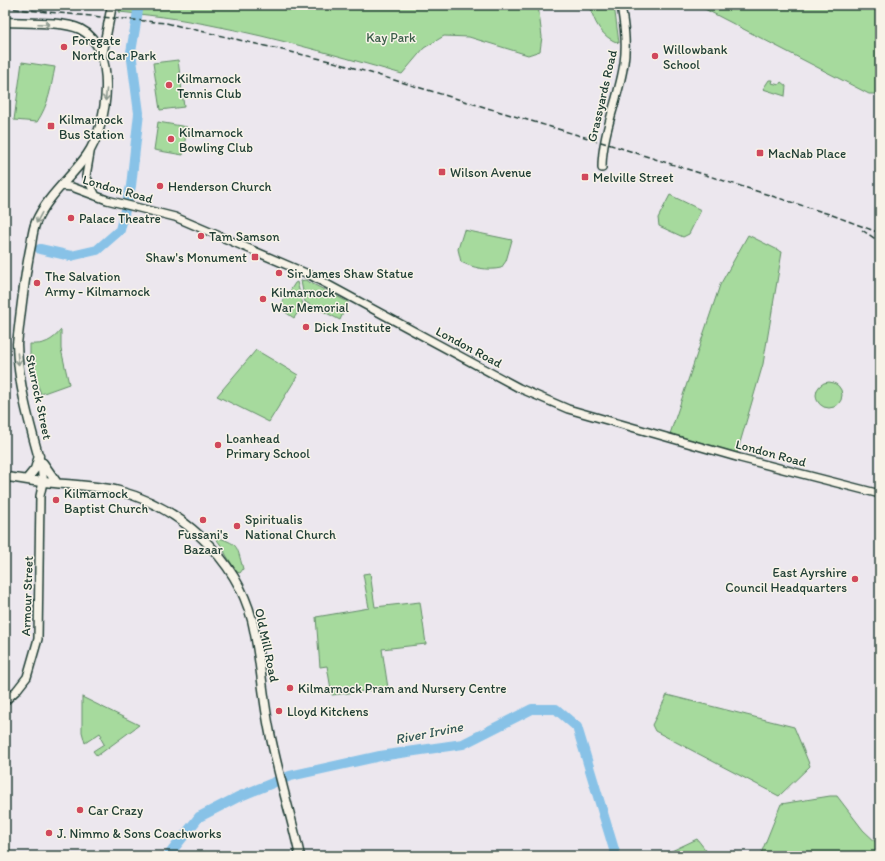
<svg xmlns="http://www.w3.org/2000/svg" width="885" height="861" font-family="Itim,sans-serif">
  <rect width="100%" height="100%" fill="#ece7ee"/>
  <filter id="ink" filterUnits="userSpaceOnUse"><feTurbulence type="fractalNoise" baseFrequency=".025" numOctaves="2"/><feDisplacementMap in="SourceGraphic" scale="8" xChannelSelector="R" yChannelSelector="G"/><feConvolveMatrix kernelMatrix="1 2 1 2 8 2 1 2 1" color-interpolation-filters="sRGB"/></filter>
  <g filter="url(#ink)">
    <path fill="#a6da9d" stroke="#628c68" d="M121,5H538L542,37L540,51L528,55L469,37L444,36L424,48L402,74C329,53 252,31 177,19C158,16 139,14 119,12Z
      M590,5H614L619,43C602,38 593,21 590,5Z
      M697,5H880V94H869Z
      M178,60L184,107L160,110L153,63Z
      M22,62L55,67C51,87 49,104 37,122L14,120Z
      M769,80H773L772,83L779,85L781,82L786,86L785,96L763,89Z
      M158,122L187,127L183,155L154,150Z
      M670,195L701,210L689,234L683,237L659,226L658,218Z
      M464,230L512,240L506,261L501,268C488,271 473,268 461,262L458,249Z
      M748,235L782,252L763,364L737,453L670,434L720,285Z
      M305,280L348,302L340,320L305,302L301,281Z
      M297,282L303,305L294,318L279,308L295,283Z
      M61,330V349L69,384L41,394L30,364V344C44,345 52,341 61,330Z
      M256,350L298,375L269,422L217,396Z
      M816 395a13 13 0 1 1 26 0a13 13 0 1 1-26 0Z
      M214,536C239,545 236,543 243,569L240,573L237,572L226,555L223,548Z
      M370,573L375,607L420,602L426,644L382,649L388,688L332,695L327,666L320,667L316,617L369,608L363,574Z
      M667,695L794,727L810,766L779,796L655,731L652,725Z
      M82,697L139,725L97,756L93,751L104,744L100,737L102,736L100,733L85,743L82,732Z
      M830,796H837L863,830L880,846V856H760L781,804Z
      M697,839L708,853L714,856H661Z"/>
    <g fill="none" stroke-linecap="round" stroke-linejoin="round">
      <path stroke="#88c2e7" stroke-width="10" d="M40,249L71,256L97,250L120,230L131,186L139,113L131,52L139,5
        M168,856L199,817L238,797L290,776L380,756L463,744L532,709H556L577,727L616,856"/>
      <defs>
        <path id="secondary" d="M90,153L86,176L96,196
          M602,168C602,132 619,99 624,63C627,43 624,24 621,5
          M61,186L72,187L107,200L175,217L308,274L519,388L568,409L740,458L880,494
          M5,701L16,691L27,677L38,639L40,496L43,482"/>
        <path id="primary" d="M5,22C24,23 64,21 80,29C119,48 108,125 87,155C71,178 47,196 36,222C33,229 32,238 31,245C24,278 21,311 17,344C18,386 31,429 42,469L43,482
          M102,56L112,5
          M43,463L57,483
          M5,477C18,478 31,481 44,482C69,485 94,485 119,491C180,507 236,558 252,620C261,657 262,695 270,733C278,774 291,815 300,856
          M27,479L35,469L39,456"/>
      </defs>
      <use href="#secondary" stroke="#1f3d34" stroke-width="10"/>
      <use href="#primary" stroke="#1f3d34" stroke-width="11"/>
      <use href="#secondary" stroke="#f7f3e8" stroke-width="7"/>
      <use href="#primary" stroke="#f7f3e8" stroke-width="8"/>
      <path stroke="#1f3d34" stroke-width="1.5" stroke-dasharray="6 3" stroke-linecap="butt" d="M5,8L166,23L334,62L611,145L832,215L880,233
        M862,230L880,242"/>
    </g>
    <defs><path id="oneway-shaft" d="M-6 0H5M1.5-3L5.5 0L1.5 3" fill="none" stroke-width="1.6" stroke-linecap="round" stroke-linejoin="round"/></defs>
    <g stroke="#8b988e">
      <use href="#oneway-shaft" transform="translate(44 24) rotate(2)"/>
      <use href="#oneway-shaft" transform="translate(106 95) rotate(95)"/>
      <use href="#oneway-shaft" transform="translate(39 218) rotate(118)"/>
      <use href="#oneway-shaft" transform="translate(18 359) rotate(84)"/>
    </g>
  </g>
  <g fill="#d1495b" stroke="#f7f3e8" stroke-width="1.5">
    <circle cx="64" cy="47" r="4"/>
    <circle cx="655" cy="56" r="4"/>
    <circle cx="169" cy="85" r="4"/>
    <rect x="47" y="122" width="8" height="8" rx="2"/>
    <circle cx="171" cy="139" r="4"/>
    <rect x="756" y="149" width="8" height="8" rx="2"/>
    <rect x="438" y="168" width="8" height="8" rx="2"/>
    <rect x="581" y="173" width="8" height="8" rx="2"/>
    <circle cx="160" cy="186" r="4"/>
    <circle cx="71" cy="218" r="4"/>
    <circle cx="201" cy="236" r="4"/>
    <rect x="251" y="253" width="8" height="8" rx="2"/>
    <circle cx="279" cy="273" r="4"/>
    <circle cx="37" cy="283" r="4"/>
    <circle cx="263" cy="299" r="4"/>
    <circle cx="306" cy="327" r="4"/>
    <circle cx="218" cy="445" r="4"/>
    <circle cx="56" cy="500" r="4"/>
    <circle cx="203" cy="520" r="4"/>
    <circle cx="237" cy="526" r="4"/>
    <circle cx="855" cy="579" r="4"/>
    <circle cx="290" cy="688" r="4"/>
    <circle cx="279" cy="711" r="4"/>
    <circle cx="80" cy="810" r="4"/>
    <circle cx="49" cy="833" r="4"/>
  </g>
  <g text-anchor="middle" dominant-baseline="central" stroke-width="3" stroke-linejoin="round" paint-order="stroke">
    <g font-size="13" fill="#3a5c49" stroke="#f7f3e8">
      <text x="391" y="37">Kay Park</text>
    </g>
    <g font-size="13" fill="#1f3d34" stroke="#f7f3e8" text-anchor="start">
      <text x="72" y="40">Foregate<tspan x="72" dy="15">North Car Park</tspan></text>
      <text x="663" y="49">Willowbank<tspan x="663" dy="15">School</tspan></text>
      <text x="177" y="78">Kilmarnock<tspan x="177" dy="15">Tennis Club</tspan></text>
      <text x="59" y="119">Kilmarnock<tspan x="59" dy="15">Bus Station</tspan></text>
      <text x="179" y="132">Kilmarnock<tspan x="179" dy="15">Bowling Club</tspan></text>
      <text x="768" y="153">MacNab Place</text>
      <text x="450" y="172">Wilson Avenue</text>
      <text x="593" y="177">Melville Street</text>
      <text x="168" y="186">Henderson Church</text>
      <text x="79" y="218">Palace Theatre</text>
      <text x="209" y="236">Tam Samson</text>
      <text x="247" y="257" text-anchor="end">Shaw's Monument</text>
      <text x="287" y="273">Sir James Shaw Statue</text>
      <text x="45" y="276">The Salvation<tspan x="45" dy="15">Army - Kilmarnock</tspan></text>
      <text x="271" y="292">Kilmarnock<tspan x="271" dy="15">War Memorial</tspan></text>
      <text x="314" y="327">Dick Institute</text>
      <text x="226" y="438">Loanhead<tspan x="226" dy="15">Primary School</tspan></text>
      <text x="64" y="493">Kilmarnock<tspan x="64" dy="15">Baptist Church</tspan></text>
      <text x="245" y="519">Spiritualis<tspan x="245" dy="15">National Church</tspan></text>
      <text x="203" y="534" text-anchor="middle">Fussani's<tspan x="203" dy="15">Bazaar</tspan></text>
      <text x="847" y="572" text-anchor="end">East Ayrshire<tspan x="847" dy="15">Council Headquarters</tspan></text>
      <text x="298" y="688">Kilmarnock Pram and Nursery Centre</text>
      <text x="287" y="711">Lloyd Kitchens</text>
      <text x="88" y="810">Car Crazy</text>
      <text x="57" y="833">J. Nimmo &amp; Sons Coachworks</text>
    </g>
    <g font-size="13" fill="#1f3d34" stroke="#f7f3e8">
      <text transform="translate(602 96) rotate(-77)">Grassyards Road</text>
      <text transform="translate(118 189) rotate(16)">London Road</text>
      <text transform="translate(469 347) rotate(28)">London Road</text>
      <text transform="translate(39 397) rotate(78)">Sturrock Street</text>
      <text transform="translate(771 453) rotate(15)">London Road</text>
      <text transform="translate(27 596) rotate(-88)">Armour Street</text>
      <text transform="translate(267 645) rotate(78)">Old Mill Road</text>
    </g>
    <g font-size="14" font-style="italic" fill="#345858" stroke="#f7f3e8">
      <text transform="translate(429 733) rotate(-11)">River Irvine</text>
    </g>
  </g>
  <rect width="885" height="861" fill="none" stroke="#f7f3e8" stroke-width="20"/>
  <rect x="10" y="10" width="865" height="841" fill="none" stroke="#1f3d34" stroke-width="1.5" filter="url(#ink)"/>
</svg>
